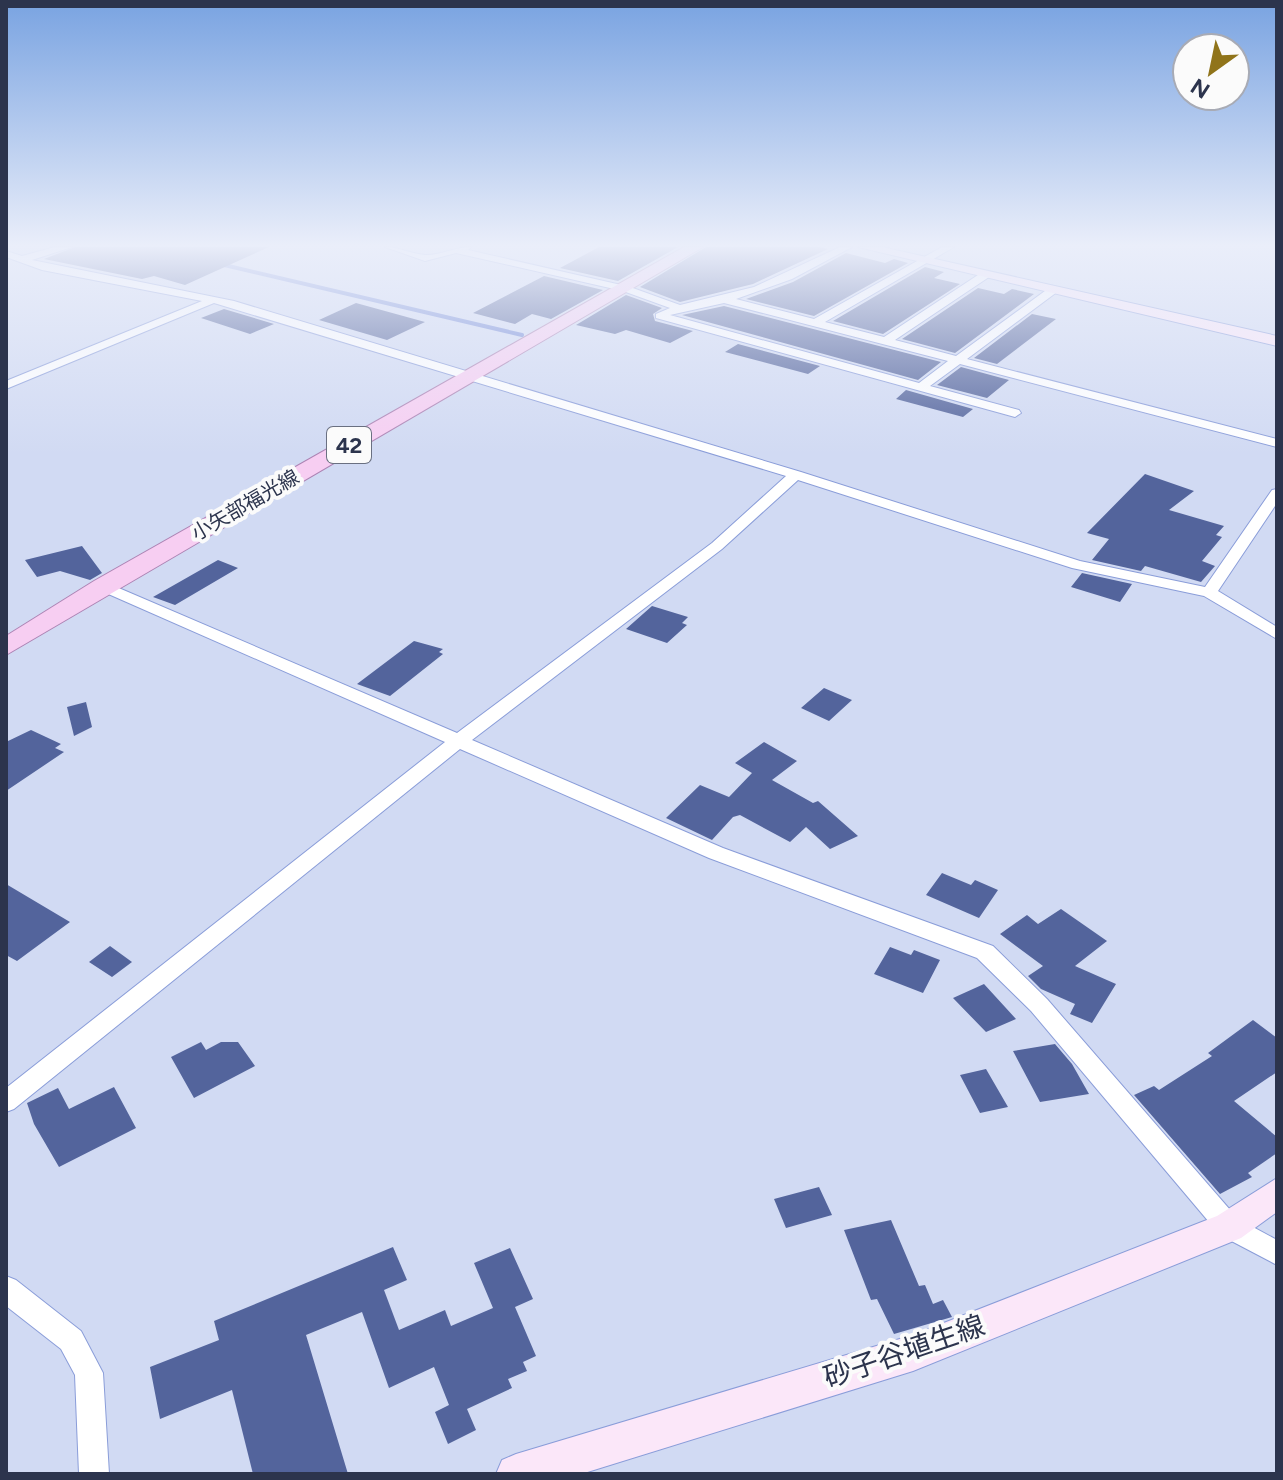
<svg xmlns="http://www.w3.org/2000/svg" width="1283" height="1480" font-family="Figtree,'Noto Sans JP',sans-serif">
  <rect width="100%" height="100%" fill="#d1daf3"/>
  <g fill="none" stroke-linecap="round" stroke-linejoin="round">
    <path stroke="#7289d6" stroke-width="4" d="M220,264L522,335"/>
  </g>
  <path fill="#53649c" d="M75,247H269L185,285L154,276L142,279L44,259Z
    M599,247H678L618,281L560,268Z
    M706,247H820L828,249L753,284L680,302L640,287Z
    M846,253L885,263L894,259L908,263L814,316L746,299L793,282Z
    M925,267L944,272L934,278L960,284L883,334L833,321Z
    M544,276L603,290L551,319L532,314L515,324L473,313Z
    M978,288L1004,294L1012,289L1034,294L955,353L902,339Z
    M626,295L662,308L653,314L655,321L693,331L670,343L626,330L615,334L576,325Z
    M356,303L425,322L387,340L319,320Z
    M724,306L941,362L918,380L682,315Z
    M224,309L274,324L250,334L201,318Z
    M1032,314L1056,319L997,364L974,358Z
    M738,344L820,366L808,374L725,352Z
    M961,367L1009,380L987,398L937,385Z
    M906,390L973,409L963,417L896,399Z
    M1145,474L1194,491L1169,510L1224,526L1216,535L1222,537L1202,561L1215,566L1201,582L1145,566L1141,571L1092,560L1109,539L1087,533Z
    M82,546L102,573L90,580L60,571L37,577L25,560Z
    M218,560L238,568L175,605L153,597Z
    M1082,573L1132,584L1120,602L1071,587Z
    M652,606L688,617L682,623L687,625L667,643L626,629Z
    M414,641L443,649L439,652L443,654L390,696L357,684Z
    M824,688L852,700L829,721L801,708Z
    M86,702L92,727L74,736L67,707Z
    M31,730L61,744L55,748L64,752L6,791V742Z
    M764,742L797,761L772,780L813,803L818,801L858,836L830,849L806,827L790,842L740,815L733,817L712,840L666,818L700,785L729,797L752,773L735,763Z
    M942,873L971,885L975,880L998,890L979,918L926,895Z
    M6,884L70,922L17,961L6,955Z
    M1061,909L1107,941L1075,966L1116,984L1092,1023L1070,1014L1075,1004L1041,989L1028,976L1043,966L1000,934L1027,915L1038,924Z
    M110,946L132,962L112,977L89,962Z
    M890,947L911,955L914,950L940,960L923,993L874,974Z
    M984,984L1016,1019L986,1032L953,998Z
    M1253,1020L1277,1038V1072L1234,1101L1277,1137V1153L1248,1173L1252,1177L1220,1194L1134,1095L1154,1086L1159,1090L1212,1056L1208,1053Z
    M201,1042L206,1050L221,1042H238L255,1066L194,1098L171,1057Z
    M1055,1044L1072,1064L1089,1094L1040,1102L1013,1051Z
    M986,1069L1008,1107L980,1113L960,1075Z
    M114,1087L136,1128L59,1167L34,1124L27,1103L58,1088L69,1109Z
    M819,1187L832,1215L786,1228L774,1199Z
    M891,1220L919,1286L925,1285L933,1304L943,1300L952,1317L894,1334L877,1299L871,1300L844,1230Z
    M393,1247L407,1280L384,1290L399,1330L445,1310L451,1326L493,1308L474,1263L510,1248L533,1299L515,1307L536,1356L523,1362L527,1371L508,1379L512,1388L467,1409L476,1430L448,1444L435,1412L449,1405L434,1367L389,1388L362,1312L306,1335L348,1474H253L232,1390L160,1419L150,1367L219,1340L214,1321Z"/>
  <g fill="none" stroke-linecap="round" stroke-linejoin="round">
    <defs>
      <path id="street" d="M55,247H72L32,260L234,301L801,472L1080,561L1205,587L1272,490L1277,489V503L1218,591L1277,627V639L1204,596L1072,568L798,480L722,549L472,740L723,848L993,946L1047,999L1238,1219L1277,1240V1265L1220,1235L1031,1011L977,958L709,858L460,749L14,1109L6,1112V1088L445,742L97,589L94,586L97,583H107L457,733L712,543L786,476L214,303L6,389V381L202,301L42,270L6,257V251L22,256Z
        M385,247C399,247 411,254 425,255C439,256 455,247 471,247L468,250L630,287L680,305L754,287L840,247H852L792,279L736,299L814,319L942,247H954L825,322L884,337L981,273H989V277L895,340L956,356L1049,288H1057V292L967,359L1277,439V447L960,364L930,386L1019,410L1021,413L1015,417L656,318V314L670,308L623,291L456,253L425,261ZM724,303L948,361L919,383L670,315Z
        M6,1276L16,1280L81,1331L103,1373L109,1474H79L75,1375L61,1349L6,1306Z"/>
      <path id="secondary" d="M858,247H882L1277,336V346Z
        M1277,1178V1212L1241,1238L913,1371L581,1474H496L502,1460L516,1454L913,1335L1217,1216Z"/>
      <path id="primary" d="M684,247H703L6,655V636L94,581Z"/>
    </defs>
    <use href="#street" stroke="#8a9dd9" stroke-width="2"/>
    <use href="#secondary" stroke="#8a9dd9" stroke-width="2"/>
    <use href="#primary" stroke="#ac83b3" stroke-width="2"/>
    <use href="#street" fill="#fff" fill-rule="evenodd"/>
    <use href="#secondary" fill="#fbe7f9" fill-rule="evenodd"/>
    <use href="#primary" fill="#f7cef2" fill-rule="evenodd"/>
  </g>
  <linearGradient id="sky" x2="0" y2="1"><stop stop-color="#79a3e1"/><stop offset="0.54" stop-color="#eaeefa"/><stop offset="1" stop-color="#eaeefa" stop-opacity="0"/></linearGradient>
  <rect width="1283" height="454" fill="url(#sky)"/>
  <g text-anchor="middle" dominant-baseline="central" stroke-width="8" stroke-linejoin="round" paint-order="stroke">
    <g font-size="20" fill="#2c344d" stroke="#fbfbfb">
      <text transform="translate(245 505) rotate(-30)">小矢部福光線</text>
    </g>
    <rect fill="#fbfbfb" stroke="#6a7081" stroke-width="2" x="327" y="427" width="44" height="36" rx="6"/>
    <g font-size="22" font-weight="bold" fill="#2c344d">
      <text x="349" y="445">42</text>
    </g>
    <g font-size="28" fill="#2c344d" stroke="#fbfbfb">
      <text transform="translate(904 1351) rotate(-19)">砂子谷埴生線</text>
    </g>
  </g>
  <rect width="1283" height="1480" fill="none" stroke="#2c344d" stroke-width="16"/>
  <g transform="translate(1211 72) rotate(213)"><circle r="38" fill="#fbfbfb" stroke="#a8abb5" stroke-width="2"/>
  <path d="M0-6L14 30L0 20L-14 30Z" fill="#90741a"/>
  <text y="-12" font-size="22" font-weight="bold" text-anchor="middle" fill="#2c344d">N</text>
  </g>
</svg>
